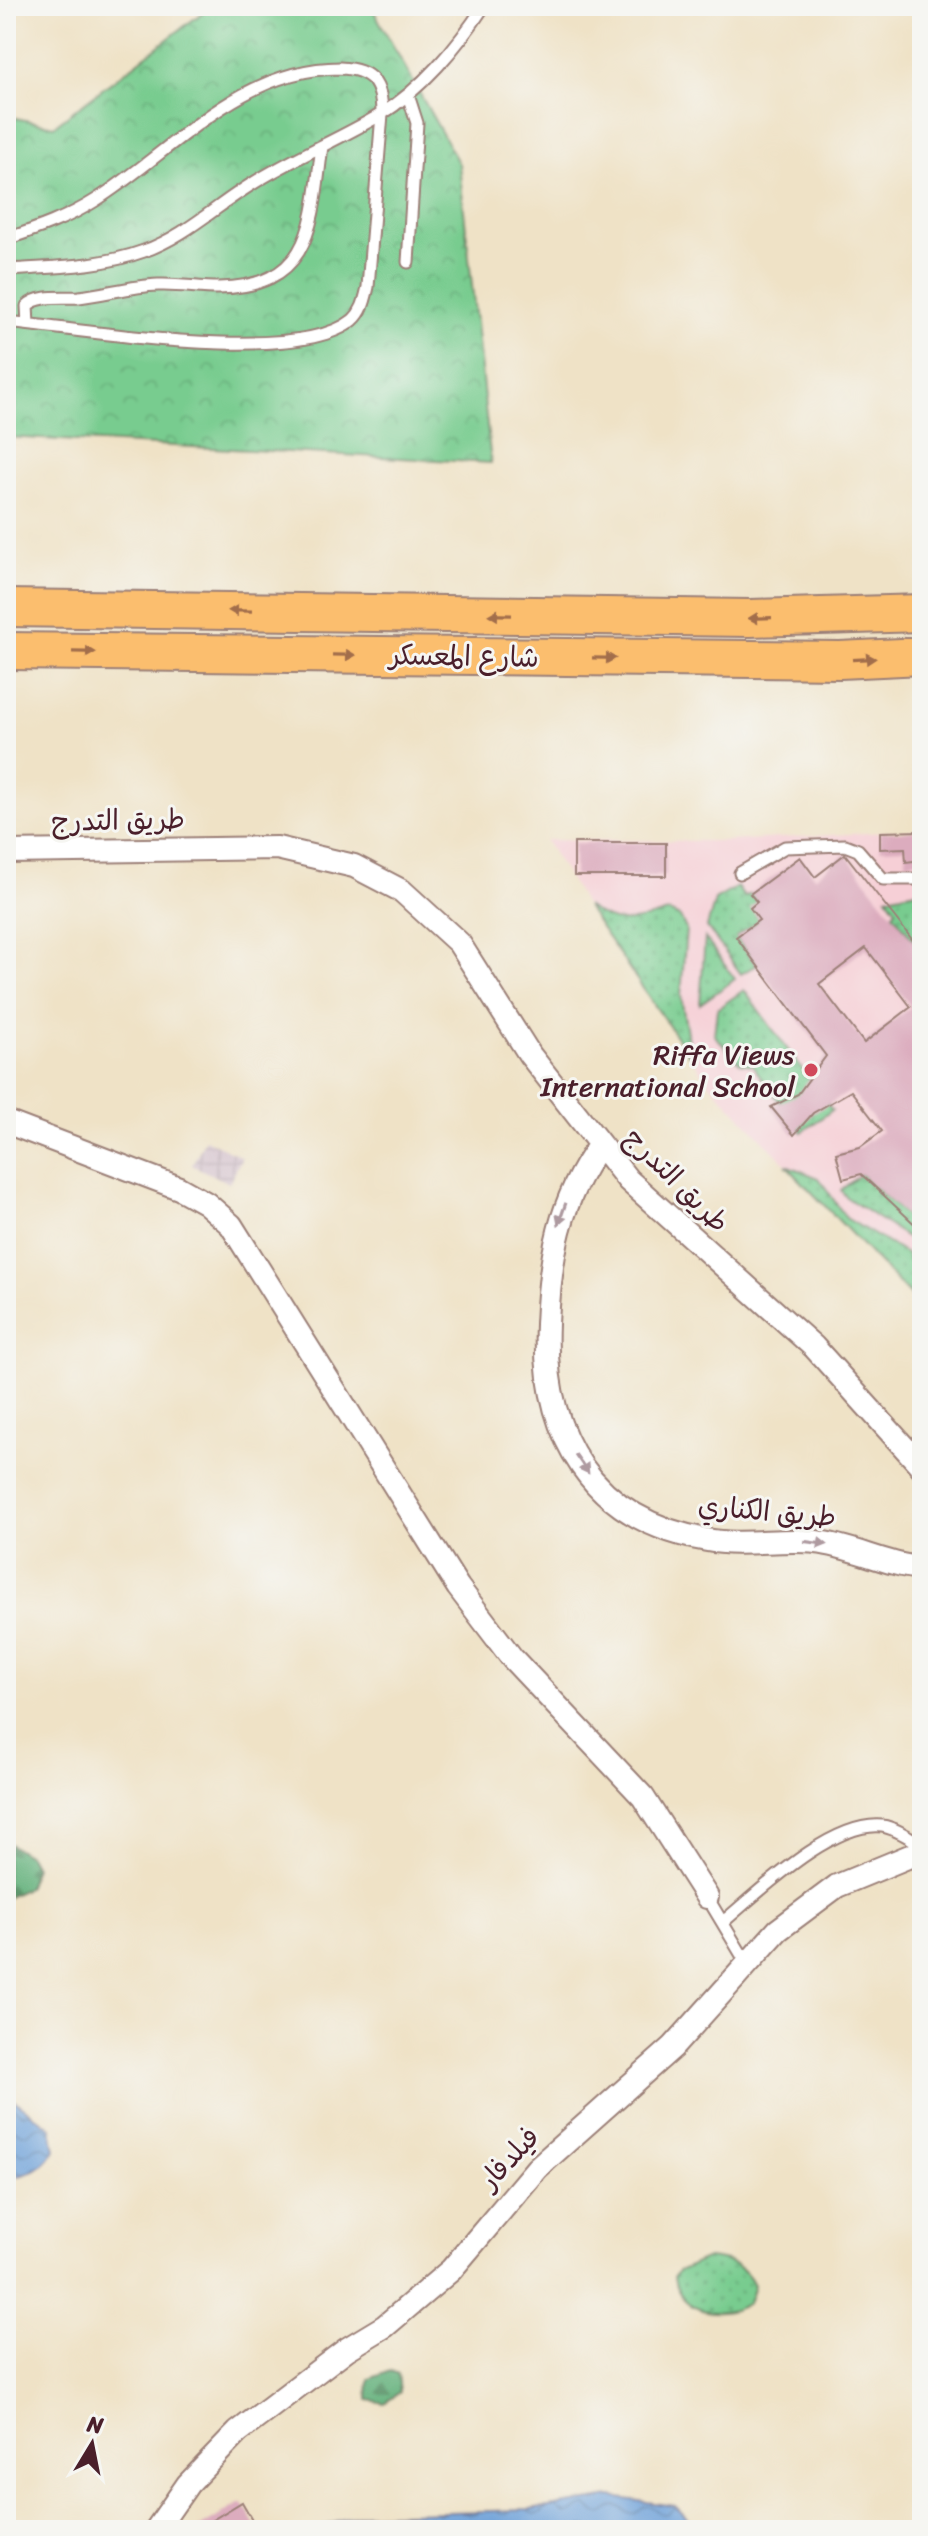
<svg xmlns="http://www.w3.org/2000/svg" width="928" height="2536" font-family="Sriracha,'Playpen Sans Arabic',sans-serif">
  <defs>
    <pattern id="industrial-grid" width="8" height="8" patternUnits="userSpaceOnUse" patternTransform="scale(2)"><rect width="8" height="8" fill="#d1bdc9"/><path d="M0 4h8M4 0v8" fill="none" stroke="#b5a2ad"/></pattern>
    <pattern id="grass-dots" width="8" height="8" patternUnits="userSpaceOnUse" patternTransform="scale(2)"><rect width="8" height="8" fill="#78cc8f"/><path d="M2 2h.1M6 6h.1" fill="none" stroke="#69af7c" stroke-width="1.8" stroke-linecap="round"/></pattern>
    <pattern id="forest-firs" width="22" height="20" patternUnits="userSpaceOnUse" patternTransform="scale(2)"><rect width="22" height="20" fill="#62b07a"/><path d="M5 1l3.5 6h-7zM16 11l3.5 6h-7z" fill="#538f64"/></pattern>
    <pattern id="park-crowns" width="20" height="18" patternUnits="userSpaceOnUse" patternTransform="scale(2)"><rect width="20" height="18" fill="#78cc8f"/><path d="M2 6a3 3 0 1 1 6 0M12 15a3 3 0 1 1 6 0" fill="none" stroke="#69af7c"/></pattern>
    <pattern id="water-waves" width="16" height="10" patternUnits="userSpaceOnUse" patternTransform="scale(2)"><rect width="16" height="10" fill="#6ea1d9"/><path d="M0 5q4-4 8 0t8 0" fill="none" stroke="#5c83b0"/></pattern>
  </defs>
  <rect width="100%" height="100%" fill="#f6f6f2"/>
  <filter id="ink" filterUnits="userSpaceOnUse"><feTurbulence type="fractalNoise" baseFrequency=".0125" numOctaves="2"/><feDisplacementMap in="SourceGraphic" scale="16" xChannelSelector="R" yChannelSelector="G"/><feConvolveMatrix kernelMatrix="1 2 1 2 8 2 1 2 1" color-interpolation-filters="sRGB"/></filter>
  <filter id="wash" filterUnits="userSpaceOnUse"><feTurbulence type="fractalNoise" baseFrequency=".006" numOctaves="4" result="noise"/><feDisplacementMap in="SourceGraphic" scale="32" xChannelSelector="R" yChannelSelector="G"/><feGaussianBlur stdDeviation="1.8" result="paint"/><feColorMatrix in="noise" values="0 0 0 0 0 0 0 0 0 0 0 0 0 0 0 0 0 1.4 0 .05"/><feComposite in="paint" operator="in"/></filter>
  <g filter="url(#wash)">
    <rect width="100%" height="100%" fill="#efe2c6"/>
    <path fill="#f6cfd6" d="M922,830V1308L708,1082L586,906L545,840L727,841Z"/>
    <path fill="url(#industrial-grid)" d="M205,1139L242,1157L229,1183L192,1165Z"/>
    <path fill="url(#grass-dots)" stroke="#61765d" stroke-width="2" d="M737,887L744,897L751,894L757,902L759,920L736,937L756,965L741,974L707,927L715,900Z
      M922,890V952L893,913L896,910L887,897Z
      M586,906C619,930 635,921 669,912L680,917L686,929L681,996L691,1058Z
      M705,938L735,979L700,1004Z
      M744,990L832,1110L802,1132L752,1065L740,1063L714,1035L717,1009Z
      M786,1165L819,1178L846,1218L906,1254L922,1278V1308Z
      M861,1174L922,1231L916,1237H906L846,1197L841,1190Z
      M708,2258C728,2260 745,2265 754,2285L748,2303C721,2321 679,2313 674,2277L678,2271Z"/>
    <path fill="url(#forest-firs)" stroke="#566852" stroke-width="2" d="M6,1842L29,1856L35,1867L27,1888L6,1898Z
      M391,2371L398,2374L400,2392L385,2403L368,2400L369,2379Z"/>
    <path fill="url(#park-crowns)" stroke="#61765d" stroke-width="2" d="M211,6H371L459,164L491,463L6,437V116L54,126Z"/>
    <path fill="url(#water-waves)" stroke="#5c6082" stroke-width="2" d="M6,2094L51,2128L55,2150C41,2170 30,2175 6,2178Z
      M611,2497L675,2506L699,2530H310L365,2514L530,2510Z"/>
    <g id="blocks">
      <path fill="#dcacbe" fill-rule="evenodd" d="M922,831V860L906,862L905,848L880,849V832Z
        M574,843H666V876H574Z
        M845,854L922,952V1231L861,1174L843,1179L836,1153L860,1147L882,1131L851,1091L813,1113L794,1135L771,1107L798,1094L826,1056L736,937L759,920L750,908L757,902L750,894L800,857L815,877ZM866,948L911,1007L864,1043L819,984Z
        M242,2502L258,2530H196Z"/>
    </g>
  </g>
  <g filter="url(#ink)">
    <use href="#blocks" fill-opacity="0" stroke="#9c8078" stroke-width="2"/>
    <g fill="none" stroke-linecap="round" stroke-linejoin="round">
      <defs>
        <path id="lane" d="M408,95L417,123L408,262
          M6,239C37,229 68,218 96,200C174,150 241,68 340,68C373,69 382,85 382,114L368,287C365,299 363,311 353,320C296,367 80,329 6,322
          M6,270C52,267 100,267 144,251C184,237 216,206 252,184C293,158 338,140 380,115C421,90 458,46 484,6
          M28,324L27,306C38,294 64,298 79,297C106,294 131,286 158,285C178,284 199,288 219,288C314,286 312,222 322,146
          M740,873L785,847L845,845L858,850L883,879H922
          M707,1897L746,1962
          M723,1922C759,1892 831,1821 882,1826C896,1828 910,1838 922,1845"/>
        <path id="street" d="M6,852L277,848L354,866L402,891L459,943L530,1055L628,1180L814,1347L922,1467
          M6,1122L179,1188L206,1203L231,1225L458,1587L512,1658L643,1797L707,1897
          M599,1146C559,1201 550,1257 547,1324C542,1434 591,1520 707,1540C743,1547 779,1538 816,1542C853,1546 885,1565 922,1568
          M156,2530L188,2484L238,2432L347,2349L385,2326L451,2270L537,2168L673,2047L778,1930L837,1886L922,1851"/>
        <path id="primary" d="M6,608L750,618L922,613
          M6,651L840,660L922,656"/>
      </defs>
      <use href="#lane" stroke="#9c8078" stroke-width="15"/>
      <use href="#street" stroke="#9c8078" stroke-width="26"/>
      <use href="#primary" stroke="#9c8078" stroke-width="40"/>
      <use href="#lane" stroke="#fff" stroke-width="11"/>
      <use href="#street" stroke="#fff" stroke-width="22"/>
      <use href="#primary" stroke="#fbbe6e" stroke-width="36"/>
    </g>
    <defs><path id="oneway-solid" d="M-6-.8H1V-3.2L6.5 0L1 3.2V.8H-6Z" transform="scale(2)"/></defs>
    <g fill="#a26e4c">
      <use href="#oneway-solid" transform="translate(240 611) rotate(-179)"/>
      <use href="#oneway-solid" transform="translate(500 615) rotate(-179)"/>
      <use href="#oneway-solid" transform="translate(760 618) rotate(178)"/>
      <use href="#oneway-solid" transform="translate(84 652) rotate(1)"/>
      <use href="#oneway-solid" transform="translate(344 655) rotate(1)"/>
      <use href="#oneway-solid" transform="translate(604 658) rotate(1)"/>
      <use href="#oneway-solid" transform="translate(864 659) rotate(-3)"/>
    </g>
    <g fill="#ae9aa0">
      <use href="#oneway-solid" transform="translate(562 1214) rotate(109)"/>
      <use href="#oneway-solid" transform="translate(582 1464) rotate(55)"/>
      <use href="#oneway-solid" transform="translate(816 1543) rotate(8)"/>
    </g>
  </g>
  <circle fill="#d1495b" stroke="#f6f6f2" stroke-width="3" cx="811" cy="1070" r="8"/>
  <g text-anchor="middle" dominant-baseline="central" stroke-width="6" stroke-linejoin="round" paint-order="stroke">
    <g font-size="28" fill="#4a1f2b" stroke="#f6f6f2">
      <text transform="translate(464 656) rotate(1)">شارع المعسكر</text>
      <text transform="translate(118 820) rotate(-1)">طريق التدرج</text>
      <text transform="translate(677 1180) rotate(45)">طريق التدرج</text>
      <text transform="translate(767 1511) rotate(5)">طريق الكناري</text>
      <text transform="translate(509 2158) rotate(-47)">فيلدفار</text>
    </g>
    <g font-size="28" fill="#4a1f2b" stroke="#f6f6f2" text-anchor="end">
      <text x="795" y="1054">Riffa Views<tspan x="795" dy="32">International School</tspan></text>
    </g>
  </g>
  <rect width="928" height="2536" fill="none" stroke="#f6f6f2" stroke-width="32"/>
  <g transform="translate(92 2444) rotate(10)" stroke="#f6f6f2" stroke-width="6" paint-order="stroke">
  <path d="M0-6L14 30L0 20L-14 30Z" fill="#4a1f2b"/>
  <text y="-12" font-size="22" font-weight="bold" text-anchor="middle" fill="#4a1f2b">N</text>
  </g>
</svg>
